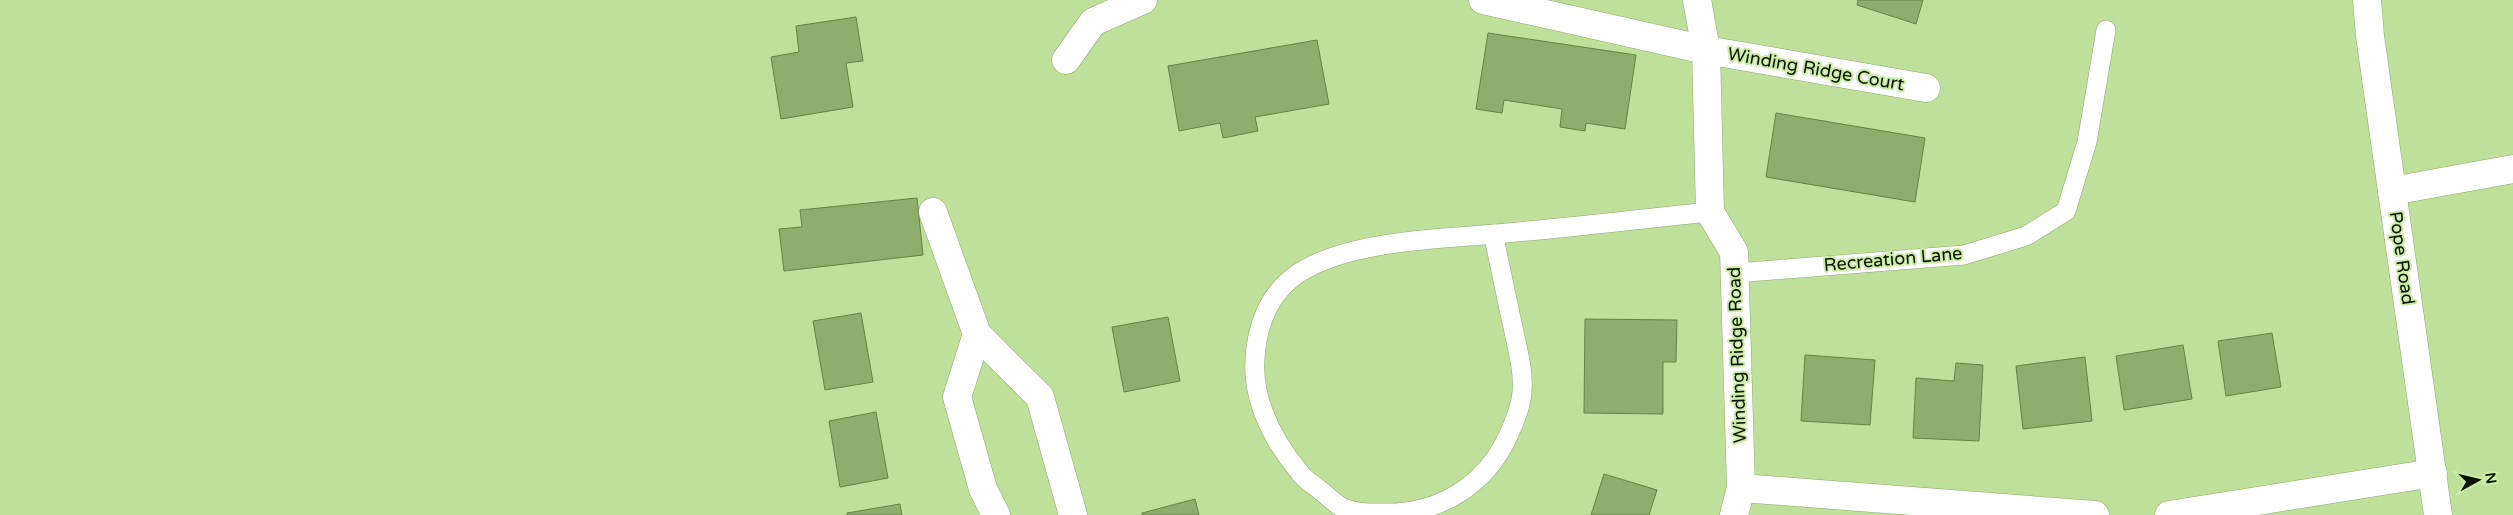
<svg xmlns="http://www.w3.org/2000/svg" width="2513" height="515" font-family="'Varela Round',sans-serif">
  <rect width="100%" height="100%" fill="#bee09b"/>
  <path fill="#8eae6b" stroke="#668342" d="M1858,0H1923L1916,24L1857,5Z
    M856,17L863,61L846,63L853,107L781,119L771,57L799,52L796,26Z
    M1488,33L1636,55L1625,129L1586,123L1585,131L1560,127L1562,109L1504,100L1502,113L1476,109Z
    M1317,40L1329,104L1255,117L1258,131L1223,138L1220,123L1179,131L1168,66Z
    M1776,113L1925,138L1915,202L1766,177Z
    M917,198L923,255L784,271L779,229L802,227L800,210Z
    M861,313L873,382L825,390L813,321Z
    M1168,317L1180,381L1124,392L1112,327Z
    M1585,319L1677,320L1676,362H1663V414L1584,413Z
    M2272,333L2281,387L2226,396L2218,341Z
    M2183,345L2192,399L2124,410L2116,356Z
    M1805,355L1875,360L1870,425L1801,421Z
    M2085,357L2092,421L2023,429L2016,366Z
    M1956,363L1983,365L1979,441L1913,438L1916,378L1954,381Z
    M876,412L888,478L840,487L829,421Z
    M1604,474L1657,490L1649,515H1591Z
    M1195,499L1199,515H1142V513Z
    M900,504L902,515H847V513Z"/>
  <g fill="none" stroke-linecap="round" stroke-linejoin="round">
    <defs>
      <path id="lane" d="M1493,234C1500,265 1506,296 1513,327C1517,348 1524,371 1522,392C1521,407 1515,421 1509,434C1486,486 1438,515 1381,513C1368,513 1355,513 1343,508C1335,504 1328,496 1321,491C1314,485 1305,480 1300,473C1285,455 1271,433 1263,411C1246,366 1255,304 1296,275C1344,241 1438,239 1495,234C1567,228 1639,219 1710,212
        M1735,273L1964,255L2026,236L2066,211L2087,142L2106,30"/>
      <path id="street" d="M1483,0L1706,50L1926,88
        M1697,0L1706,50L1710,212L1734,252L1741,488L1734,515
        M1066,60L1093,22L1143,0
        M2392,191L2513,169
        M933,212L977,334L1040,397L1073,515
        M977,334L957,397L983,489L996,515
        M1741,488L2095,515
        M2169,515L2433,473"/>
      <path id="secondary" d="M2367,0L2370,36L2438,515"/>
    </defs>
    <use href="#lane" stroke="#8cab69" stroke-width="20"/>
    <use href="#street" stroke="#8cab69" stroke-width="29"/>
    <use href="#secondary" stroke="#8cab69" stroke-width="29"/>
    <use href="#lane" stroke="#fff" stroke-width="19"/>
    <use href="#street" stroke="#fff" stroke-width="28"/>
    <use href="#secondary" stroke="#fff" stroke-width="28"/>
  </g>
  <g text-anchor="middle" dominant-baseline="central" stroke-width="4" stroke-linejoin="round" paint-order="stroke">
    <g font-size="18" fill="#091300" stroke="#cbeda7">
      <text transform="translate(1816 69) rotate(10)">Winding Ridge Court</text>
      <text transform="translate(2402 258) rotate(82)">Pope Road</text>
      <text transform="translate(1893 259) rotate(-5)">Recreation Lane</text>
      <text transform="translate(1737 355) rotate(-92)">Winding Ridge Road</text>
    </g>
  </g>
  <g transform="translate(2478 480) rotate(82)" stroke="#cbeda7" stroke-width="4" paint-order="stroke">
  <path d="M0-4L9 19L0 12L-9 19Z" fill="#091300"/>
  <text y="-8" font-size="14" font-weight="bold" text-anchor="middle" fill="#091300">N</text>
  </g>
</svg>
